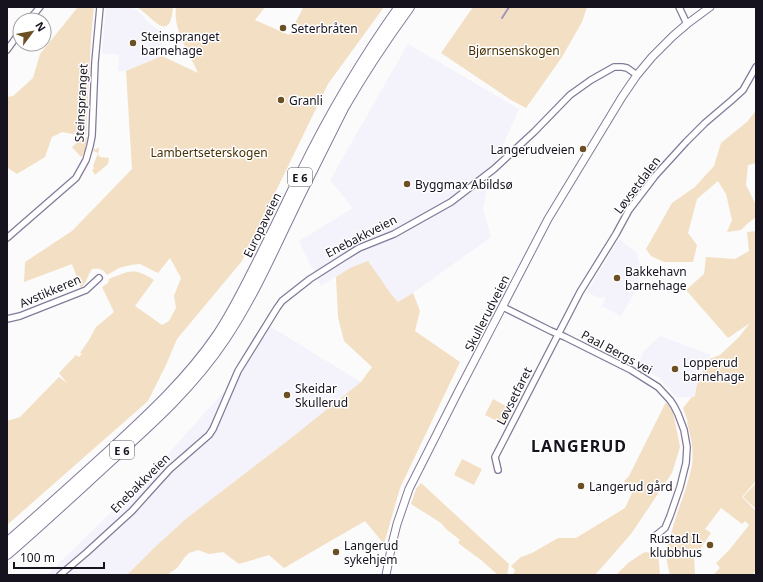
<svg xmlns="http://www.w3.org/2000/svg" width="763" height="582" font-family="'Noto Sans',sans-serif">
  <rect width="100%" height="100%" fill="#fbfbfb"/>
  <path fill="#f4f2fa" d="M106,7H130L138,11L151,25L163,32L162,56L126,71H118L119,55L102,53Z
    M408,44L519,109L490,174L483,210L491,237L413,293L398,302L391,294L350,268L321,286L299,241L353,208L330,180Z
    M619,239L637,253L641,270L638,286L621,316L602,306L606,297L599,298L587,292Z
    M266,324L361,382L290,439L187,518L154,548L127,575H47L151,473L227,388Z
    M660,336L711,355L696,398L676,397L658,377L637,366L644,351Z"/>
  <path fill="#f3dfc3" d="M78,7H94L91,37L86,135L73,134L62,132L52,137L45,157L17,174L8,168H7V97L13,96L33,78L40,54Z
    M137,7H173C170,46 152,16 137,7Z
    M176,7H265L255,20L289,35L303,8V7H384L328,84L242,261L177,339L166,365L148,401L7,525V421L20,417L59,377L67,383L59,373L76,355L79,357L82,354L80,353L89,340L96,327L114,312L102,287L108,283L109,279C130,271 133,267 154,280L135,306L162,325L169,321L176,308L174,296L181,278L170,258L158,273L140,264L131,265L119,268L107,275C103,269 100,268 92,269C88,275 86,283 81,288L72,264L24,282L25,262L72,231L132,169L126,71L162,56L198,73C189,52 173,31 176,7Z
    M473,7H587L582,22L562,57L526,108L511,100L441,53Z
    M756,110V163L748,165L746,185L756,205V217L747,224L741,230L727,232L732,220L726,194L718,181L697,199L688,233L697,245L693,262H664L651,256L646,249L672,203L695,187L714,166L721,143L748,121Z
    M87,137L85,152L84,154L83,152V155L81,157L72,147L79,141Z
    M94,148L96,150L97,148H99L98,155L100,157L109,158L108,164L95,175L92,170L94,169L93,166L98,153L93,151Z
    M756,231V316L754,319L756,318V481L742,497L756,511V571L752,575H713L720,568L716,563L730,549L749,525L745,521L742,524L721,508L705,529L711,533L700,549L694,555L695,575H670C668,567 666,559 666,551C667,544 670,536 672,530C678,508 688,487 692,465C694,451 691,436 687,423L688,422L683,408L691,398L695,396C696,383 703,371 709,359L720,355L739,337L750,323L728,338L686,290L704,274L706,257L735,259L749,251L747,232Z
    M368,261L391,294L398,302L413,293L420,311L415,331L460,362L400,488L384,544L365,521L284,568L269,555L239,564L223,552L209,554L198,550L189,553L185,557L177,568L167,575H127L154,548L187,518L290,439L361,382L372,367L344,341L338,317L336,277L350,268Z
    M493,399L513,410L505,425L485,415Z
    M666,402L673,412L680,447L672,473L631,534L595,575H513L515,570L511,566L521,557L532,553L558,538H576L625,508L633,491L624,481L629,476Z
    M462,459L482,469L474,485L454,475Z
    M421,483L509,564L507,575H498L481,560L458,543L460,540L446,529L441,523L411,504L416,489Z
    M756,483V509L743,497Z
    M646,552L655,554L658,553L660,575H616L628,563L643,553Z"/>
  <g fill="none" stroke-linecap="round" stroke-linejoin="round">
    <path stroke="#a096ba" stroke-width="2" d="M502,18L509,7"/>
    <defs>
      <path id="street" d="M679,7L687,24
        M29,20L40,7
        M7,50L20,32
        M7,238L76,178L86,160L90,146L92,136L95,62L100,7
        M503,307L551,331L565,337L631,370L658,387L670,400L674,406L678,414L684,430L687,447L686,463L680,487L670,516L665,528L655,536
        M7,319L20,316L86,290L99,278
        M498,470L495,457L580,292L616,234L629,210L655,176L686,142L705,123L732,100L743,90L756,67
        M60,575L86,553L132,511L159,481L170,469L209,435L213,429L238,371L277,308L282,301L310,279L343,258L359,248L394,234L451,202L494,169L534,132L570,95L591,80L614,67H622L627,68L637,75"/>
      <path id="secondary" d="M386,575L392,544L397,524L409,489L457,394L548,219L622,97L637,75L652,57L673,36L687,24L710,7"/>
      <path id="highway" d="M7,543C42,513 76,482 110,451C149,415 188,379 218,335C232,314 243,292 254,270C271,237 287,203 303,170C331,113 363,59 400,7
        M7,554C43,523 77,491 112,459C153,422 194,385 225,338C255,293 277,241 301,192C315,164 329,136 343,108C363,73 385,40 409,7"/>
    </defs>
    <use href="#street" stroke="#837a99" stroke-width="8"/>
    <use href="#secondary" stroke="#837a99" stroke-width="9"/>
    <use href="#highway" stroke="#837a99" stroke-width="12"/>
    <use href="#street" stroke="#fff" stroke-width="5.5"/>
    <use href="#secondary" stroke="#fff" stroke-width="7"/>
    <use href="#highway" stroke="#fff" stroke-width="10"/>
  </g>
  <g fill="#6c5023" stroke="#fff" stroke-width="1.5">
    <circle cx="283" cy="28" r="4"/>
    <circle cx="133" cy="43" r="4"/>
    <circle cx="281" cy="100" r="4"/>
    <circle cx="583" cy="149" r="4"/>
    <circle cx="407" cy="184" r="4"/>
    <circle cx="617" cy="278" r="4"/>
    <circle cx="675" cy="369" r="4"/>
    <circle cx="287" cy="395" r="4"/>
    <circle cx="581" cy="486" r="4"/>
    <circle cx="710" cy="545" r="4"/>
    <circle cx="336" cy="552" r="4"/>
  </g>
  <g text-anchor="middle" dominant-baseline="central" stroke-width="3" stroke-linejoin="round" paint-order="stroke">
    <g fill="#fff" stroke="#5c5962" stroke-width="1">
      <rect x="288" y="168" width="24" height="18" rx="3"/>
      <rect x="110" y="441" width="24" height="18" rx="3"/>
    </g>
    <g font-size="11" font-weight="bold" fill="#16121e">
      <text x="300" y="177">E 6</text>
      <text x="122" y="450">E 6</text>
    </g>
    <g font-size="12" fill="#16121e" stroke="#fff" text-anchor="start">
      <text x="291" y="28">Seterbråten</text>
      <text x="141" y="36">Steinspranget<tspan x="141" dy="14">barnehage</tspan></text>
      <text x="289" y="100">Granli</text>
      <text x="575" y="149" text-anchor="end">Langerudveien</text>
      <text x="415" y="184">Byggmax Abildsø</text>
      <text x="625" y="271">Bakkehavn<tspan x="625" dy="14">barnehage</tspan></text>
      <text x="683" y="362">Lopperud<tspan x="683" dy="14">barnehage</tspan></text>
      <text x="295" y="388">Skeidar<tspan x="295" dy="14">Skullerud</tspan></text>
      <text x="589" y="486">Langerud gård</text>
      <text x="702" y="538" text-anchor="end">Rustad IL<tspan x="702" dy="14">klubbhus</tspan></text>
      <text x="344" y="545">Langerud<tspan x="344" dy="14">sykehjem</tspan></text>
    </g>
    <g font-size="12" fill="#493004" stroke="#fff">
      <text x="514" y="50">Bjørnsenskogen</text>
      <text x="209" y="152">Lambertseterskogen</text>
    </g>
    <g font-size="12" fill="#16121e" stroke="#fff">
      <text transform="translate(81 103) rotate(-87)">Steinspranget</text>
      <text transform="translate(637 185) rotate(-53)">Løvsetdalen</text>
      <text transform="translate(262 225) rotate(-64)">Europaveien</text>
      <text transform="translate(361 236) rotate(-27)">Enebakkveien</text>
      <text transform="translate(50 291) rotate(-23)">Avstikkeren</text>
      <text transform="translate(487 313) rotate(-63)">Skullerudveien</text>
      <text transform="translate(617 352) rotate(28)">Paal Bergs vei</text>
      <text transform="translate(514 396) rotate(-63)">Løvsetfaret</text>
      <text transform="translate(140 483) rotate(-45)">Enebakkveien</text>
    </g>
    <g font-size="16" font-weight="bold" letter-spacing="1" fill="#16121e" stroke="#fff">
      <text x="579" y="446">LANGERUD</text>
    </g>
  </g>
  <rect width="763" height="582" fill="none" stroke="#16121e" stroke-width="16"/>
  <g transform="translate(32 32) rotate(58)"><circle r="19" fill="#ffffff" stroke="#a2a0a5"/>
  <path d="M0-3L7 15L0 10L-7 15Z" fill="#6c5023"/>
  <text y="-6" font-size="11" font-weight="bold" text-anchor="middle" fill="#16121e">N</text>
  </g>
  <path d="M14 562v6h90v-6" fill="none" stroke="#16121e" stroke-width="2"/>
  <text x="20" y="562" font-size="12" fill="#16121e" stroke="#ffffff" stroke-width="3" paint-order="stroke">100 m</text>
</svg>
